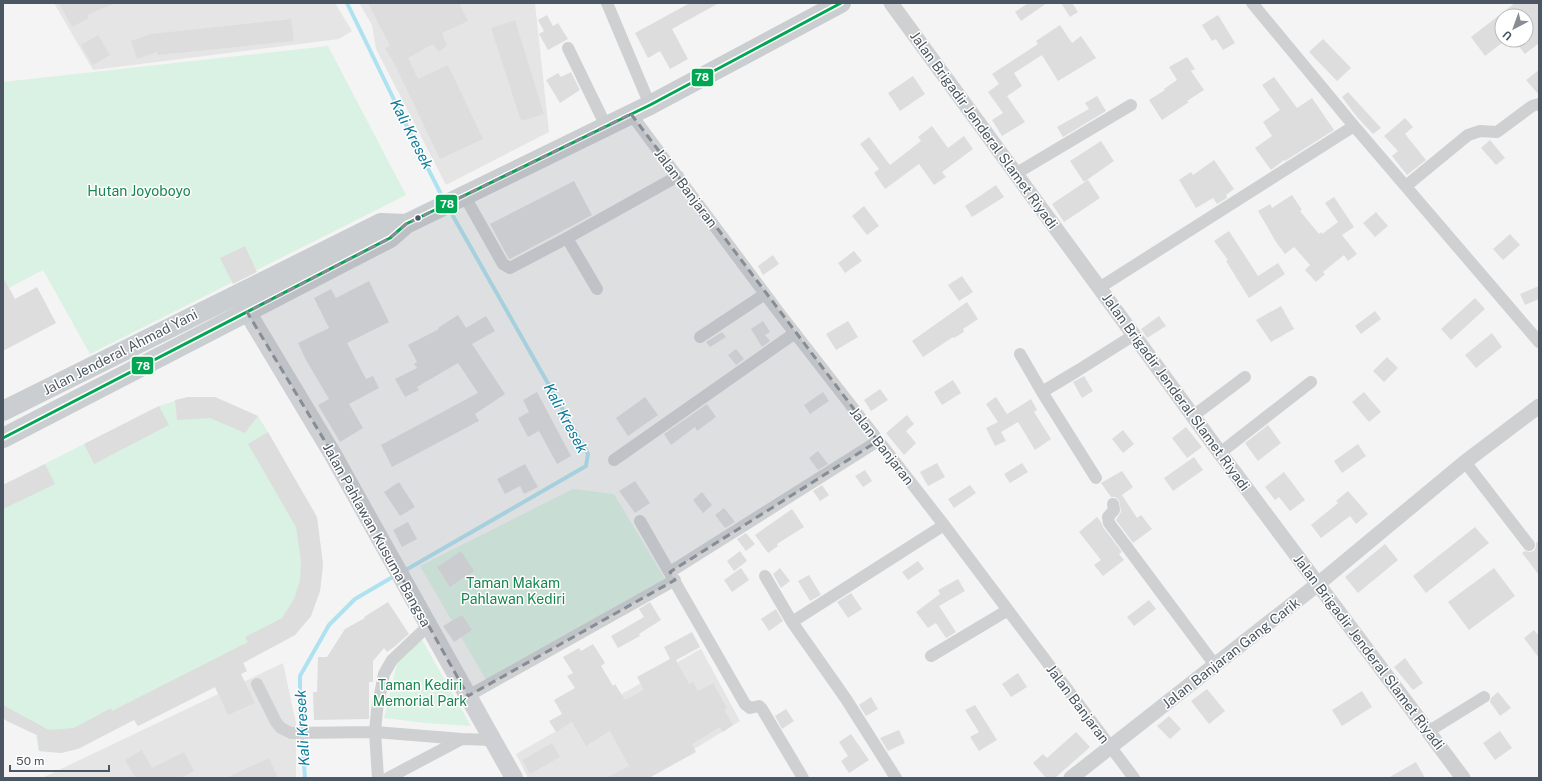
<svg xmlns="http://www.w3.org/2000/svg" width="1542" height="781" font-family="'Public Sans',sans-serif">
  <rect width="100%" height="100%" fill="#f4f4f4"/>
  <path fill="#e6e5e6" d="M54,3H335L352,31L339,39L93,70Z
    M359,3H535L549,132L446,185L376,49L372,25Z
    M701,649L740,721L647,778H528L516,754Z
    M283,663L296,723V778H42Z"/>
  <path fill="#d9f2e3" d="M328,46L406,195L90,354L43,270L3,291V82Z
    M188,397L258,416L268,432L318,525L323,565L320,591L311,616L295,635L243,663L247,671L138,726L134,720L61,753L39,751L36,735L7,721L3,718V485L159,406Z
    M573,489L614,494L665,579L486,680L420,566Z
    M421,638L471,726L425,723L384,718L397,663Z"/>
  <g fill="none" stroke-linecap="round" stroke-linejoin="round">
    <path stroke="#aee2f0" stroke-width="4" d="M347,3L419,151L444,200
      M404,571L586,466L588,454L449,209
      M305,778L300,711V676L329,625L355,599L396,575"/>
  </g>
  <path fill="#ddddde" d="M59,3H116L87,15L89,18L72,27Z
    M368,3H459L468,21L442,33L447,46L438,52L433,44L408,58L418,79L448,65L483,139L440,159L395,65L385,48L390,46Z
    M690,3H719L672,29L688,59L670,69L660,51L648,58L635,33Z
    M1028,3H1047L1021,21L1015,12Z
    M1061,3H1072L1078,12L1070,17Z
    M1515,3H1539V43L1525,54L1514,40H1526V16H1502V43L1485,56L1471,37Z
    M547,15L553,26L558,23L568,39L548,50L539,34L544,31L538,20Z
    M1218,15L1235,43L1223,50L1216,39L1212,41L1202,25Z
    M291,19L294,41L158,55L157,52L137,59L131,41L151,34Z
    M515,20L544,114L521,121L491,28Z
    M1060,25L1072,43L1081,36L1096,58L1058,81L1042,55L1014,73L1022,86L1007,96L1025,122L1002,136L992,120L1003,113L988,92L999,84L992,74L1038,44L1036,41Z
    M98,35L110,55L93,65L81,45Z
    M1323,39L1351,68L1337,81L1309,52Z
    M1187,57L1195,69L1191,71L1204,90L1187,101L1189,102L1162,120L1149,100L1165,90L1164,89L1177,80L1169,67Z
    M1539,70V95L1526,80Z
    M571,72L580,90L560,103L546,80L558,73L561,77Z
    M913,76L925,94L900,111L888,93Z
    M1274,77L1297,108L1312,98L1334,130L1285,161L1284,160L1271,170L1255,148L1272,136L1263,122L1280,110L1262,85Z
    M1348,92L1381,128L1373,134L1357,117L1342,97Z
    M1097,96L1106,111L1063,137L1057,127L1089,109L1085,103Z
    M1405,118L1413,127L1405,134L1426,160L1407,175L1392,156L1398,151L1384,136Z
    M932,126L948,148L964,136L973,149L942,172L946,177L934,185L919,164L885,189L874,173L879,169L860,144L869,137L890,165L921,141L918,137Z
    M1490,140L1505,158L1496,165L1481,148Z
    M1101,141L1114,161L1084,182L1070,161Z
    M1214,160L1234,189L1226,195L1227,198L1217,204L1213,198L1196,208L1179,180L1191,172L1193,175Z
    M1088,180L1100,198L1064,222L1052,204Z
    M574,181L592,215L510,259H509L490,224Z
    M996,185L1004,197L972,217L965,206Z
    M1292,195L1302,210L1300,211L1319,234L1321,232L1322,234L1338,222L1325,203L1334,197L1354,227L1342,235L1357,254L1348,261L1344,255L1323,272L1325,274L1316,282L1305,270L1310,265L1294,247L1285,254L1276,242L1258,211L1270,204L1272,208Z
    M864,206L879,226L867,235L852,216Z
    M1376,212L1388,226L1375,237L1363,223Z
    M1229,231L1258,276L1278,263L1285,274L1249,298L1226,261L1228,260L1214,241Z
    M1510,234L1520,245L1503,260L1493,249Z
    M245,246L257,272L233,284L220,258Z
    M854,251L862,261L845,273L838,263Z
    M773,255L779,264L763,275L758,266Z
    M962,276L973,292L959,301L948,285Z
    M3,277L15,299L37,287L56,323L3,351Z
    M369,281L389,322L347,343L366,379L373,376L379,388L349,404L363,428L340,442L318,405L329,399L306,360L298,343L329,328L314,298L331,289L336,298Z
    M1539,286V299L1525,305L1520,294Z
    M1475,298L1485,309L1451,340L1441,329Z
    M967,302L978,319L963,329L964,332L954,338L953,337L923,357L912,341Z
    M1281,306L1294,329L1271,342L1256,320Z
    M1375,311L1381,319L1361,334L1355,326Z
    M458,315L466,328L486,316L495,331L472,344L505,394L475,414L479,421L392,467L381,445L478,393L458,363L417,387L419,390L405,397L395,379L417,368L414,364L417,362L408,345L439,329L438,328Z
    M1159,316L1166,326L1147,338L1141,329Z
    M763,321L770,332L765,335L770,341L762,347L751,329Z
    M848,321L858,337L836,350L826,334Z
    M722,332L726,337L710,347L706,342Z
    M1492,333L1502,347L1476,368L1465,355Z
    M736,349L744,359L736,365L728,355Z
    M1387,357L1398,368L1384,382L1373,371Z
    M1084,376L1093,391L1082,398L1073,382Z
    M953,380L961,393L942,405L934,392Z
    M880,389L888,400L871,411L864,400Z
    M537,392L571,456L557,464L539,431L528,437L518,418L529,412L523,400Z
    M823,392L829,401L810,414L804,405Z
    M1364,392L1381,412L1369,422L1352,402Z
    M188,397H215L258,416L245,433L210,418L177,420L175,400Z
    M645,397L658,415L628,436L616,418Z
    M996,397L1007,414L1031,399L1037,410L1034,412L1051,439L1035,450L1018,422L1001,432L1006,441L995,446L986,428L998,422L986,404Z
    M707,404L716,417L697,431L695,427L671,445L664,434Z
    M159,406L169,425L94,464L84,444Z
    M907,415L914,424L906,431L916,443L904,455L886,433Z
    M1268,425L1281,443L1258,461L1245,443Z
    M1186,427L1202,447L1187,458L1172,438Z
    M1123,430L1134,444L1123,453L1112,439Z
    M268,432L317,517L323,565L320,591L311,616L295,635L243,663L247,671L241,674L255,703L228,715L215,687L138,726L134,720L78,749L61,753L39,751L37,735L7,721L3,718V705L49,730L74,728L111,708L112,711L248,642L245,637L282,618L294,599L300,580L301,561L296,527L248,444Z
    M1358,444L1366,456L1342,473L1334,461Z
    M818,451L828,464L818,470L809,458Z
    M1194,457L1203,470L1173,491L1164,478Z
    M937,463L945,477L928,486L920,472Z
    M1022,463L1028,472L1010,483L1004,474Z
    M45,464L55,484L3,509V485Z
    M525,464L538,487L524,494L520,486L505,494L497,479Z
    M865,470L872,481L863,487L855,476Z
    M1122,471L1133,487L1122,495L1137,518L1141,515L1152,529L1133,543L1116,520L1121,512L1119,500L1115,497H1111L1101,483Z
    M1284,472L1305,500L1290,511L1279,497L1275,500L1265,487Z
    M635,481L650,503L635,513L619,491Z
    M399,482L415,507L400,516L384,492Z
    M822,485L829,495L820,501L813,491Z
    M970,485L976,493L954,508L948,499Z
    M1348,491L1368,514L1356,524L1350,516L1321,538L1311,525L1338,503L1336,501Z
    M702,492L712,505L703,513L693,500Z
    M724,508L735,522L725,528L715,515Z
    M792,509L804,527L777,544L778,546L768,553L755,535Z
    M1097,517L1101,522L1103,527L1122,552L1119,554L1124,560L1103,576L1094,565L1101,560L1079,532Z
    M408,522L417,539L402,547L393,530Z
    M1475,527L1489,543L1426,593L1413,576Z
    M746,533L755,544L746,551L737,539Z
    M1539,540V575L1522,553L1525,551L1530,552L1534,551L1536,547V543Z
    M1385,544L1398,560L1358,593L1345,577Z
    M461,551L474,571L450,587L437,567Z
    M740,551L747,561L734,571L727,561Z
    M918,561L924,569L908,580L902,572Z
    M741,568L749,580L732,592L724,580Z
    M780,568L790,581L781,588L773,574Z
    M1494,568L1515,596L1469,630L1448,602Z
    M809,575L821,595L810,601L798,581Z
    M958,579L965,591L939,606L956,632L946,638L936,623L928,628L916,612L940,594L938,590Z
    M851,593L862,609L848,618L837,602Z
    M1149,600L1156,609L1134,626L1127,617Z
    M388,602L409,634L394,647L387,652L384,648L373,661V682H369V719L314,720L313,692H317L318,657H327L345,629L365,618L364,617Z
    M650,602L661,620L639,634L640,636L618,648L611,636L644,617L639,609Z
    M776,609L783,621L769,631L761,619Z
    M462,615L472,630L454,642L443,626Z
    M1534,630L1539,636V658L1524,638Z
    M692,632L700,647L676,660L689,684L693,682L698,691L713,683L727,708L724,710L733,725L723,732L720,727L692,744L696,752L649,778H606L629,766L610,731L586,746L572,722L556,732L549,721L562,714L554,700L575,688L567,676L573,673L563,657L579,648L581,651L593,644L605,663L601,666L613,686L615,684L625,700L644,690L637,677L670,659L664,647Z
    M1405,658L1423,683L1413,690L1394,667Z
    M1018,673L1027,687L1011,697L1002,684Z
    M1207,689L1225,711L1209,724L1191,701Z
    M1362,691L1372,707L1342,726L1332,710Z
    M1498,692L1511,708L1500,716L1490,702L1491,698Z
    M871,697L878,709L866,716L859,705Z
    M975,705L997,740L979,751L970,737L979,732L965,710Z
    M786,709L794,721L782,729L775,716Z
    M1169,716L1181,729L1170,739L1157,726Z
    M899,730L905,743L888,751L880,738Z
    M1500,731L1512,748L1495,760L1483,743Z
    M1076,732L1090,747L1055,778H1046L1033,763L1043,754L1047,758Z
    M851,734L869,760L849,773L841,761L848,756L839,742Z
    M552,743L560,757L530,774L522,760Z
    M142,750L152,768L184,752L194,771L181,778H133L135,777L125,760Z
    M269,758L278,778H226Z
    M1416,762L1425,778H1388Z"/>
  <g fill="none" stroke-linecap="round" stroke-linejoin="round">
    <path stroke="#ced0d2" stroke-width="12" d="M607,3L650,105
      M1252,3L1354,126L1539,342
      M568,48L606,126
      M631,114L780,314L944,525L1134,778
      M1015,174L1131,105
      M1406,186L1468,135L1480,131L1497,132L1532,106L1539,104
      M464,195L503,264L510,268L567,238L678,176
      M567,238L597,289
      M1099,288L1354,126
      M700,337L765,294
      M1020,354L1042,392L1077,371L1134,335
      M1042,392L1096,478
      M1193,416L1245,377
      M1220,453L1311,382
      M614,460L795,333
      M1465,462L1529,545
      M1113,504L1114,510L1108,517L1109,523L1215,665
      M640,521L745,704L750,708L759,706L762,709L803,778
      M670,572L878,441
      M765,576L792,622L846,699L896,778
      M792,622L944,525
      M931,656L1008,610
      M257,684L276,722L281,728L291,733L375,732L462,739L493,740
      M468,696L675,580
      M1429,731L1484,697
      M378,778L375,732L377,710L384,674L392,660L428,626
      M388,778L460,740"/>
    <path stroke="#ced0d2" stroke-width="15" d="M891,3L1220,453L1463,778
      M1071,778L1318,584L1465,462L1539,406"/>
    <path stroke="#ced0d4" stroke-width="18" d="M240,300L332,453L514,778"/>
    <path stroke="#caced1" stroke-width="20" d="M3,411L381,223L406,224
      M3,438L390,238L406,224L650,105L841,3"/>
    <defs>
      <path id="bus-1" d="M3,438L390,238L406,224L650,105L841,3"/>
    </defs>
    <use href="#bus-1" stroke="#fff" stroke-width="6"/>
    <use href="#bus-1" stroke="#00a651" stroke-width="3"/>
  </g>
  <path fill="#868d94" fill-opacity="0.2" stroke="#868d94" stroke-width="3" stroke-dasharray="8 5" stroke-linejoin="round" d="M631,114L878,441L670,572L675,580L468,696L332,453L247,312L390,238L406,224Z"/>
  <circle fill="#4a5661" stroke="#fff" stroke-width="1.5" cx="418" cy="218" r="3.5"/>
  <g text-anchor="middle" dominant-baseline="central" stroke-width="3" stroke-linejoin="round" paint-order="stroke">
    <g font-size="14" fill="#4a5661" stroke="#fff">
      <text transform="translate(984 130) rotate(54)">Jalan Brigadir Jenderal Slamet Riyadi</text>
      <text transform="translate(686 188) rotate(53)">Jalan Banjaran</text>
      <text transform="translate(120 352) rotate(-27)">Jalan Jenderal Ahmad Yani</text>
      <text transform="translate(1176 392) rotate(54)">Jalan Brigadir Jenderal Slamet Riyadi</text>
      <text transform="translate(882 446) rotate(52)">Jalan Banjaran</text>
      <text transform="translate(377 535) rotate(61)">Jalan Pahlawan Kusuma Bangsa</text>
      <text transform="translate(1369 652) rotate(53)">Jalan Brigadir Jenderal Slamet Riyadi</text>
      <text transform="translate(1231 653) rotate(-38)">Jalan Banjaran Gang Carik</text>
      <text transform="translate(1078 704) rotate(53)">Jalan Banjaran</text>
    </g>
    <g font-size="14" fill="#17864f" stroke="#fff">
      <text x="139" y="191">Hutan Joyoboyo</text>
      <text x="513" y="583">Taman Makam<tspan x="513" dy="16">Pahlawan Kediri</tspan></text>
      <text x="420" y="685">Taman Kediri<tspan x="420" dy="16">Memorial Park</tspan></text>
    </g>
    <g font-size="15" font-style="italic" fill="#0c7c9b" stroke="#fff">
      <text transform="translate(412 134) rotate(63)">Kali Kresek</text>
      <text transform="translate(566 418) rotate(62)">Kali Kresek</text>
      <text transform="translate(302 728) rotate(-93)">Kali Kresek</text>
    </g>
  </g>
  <g stroke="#fff" stroke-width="1.5">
    <rect x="691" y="68" width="23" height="19" rx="4" fill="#00a651"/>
    <rect x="435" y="194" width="23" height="20" rx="4" fill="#00a651"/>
    <rect x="131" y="356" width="23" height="19" rx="4" fill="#00a651"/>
  </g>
  <g font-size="11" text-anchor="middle" font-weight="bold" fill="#fff">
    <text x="702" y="81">78</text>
    <text x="447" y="208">78</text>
    <text x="143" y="370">78</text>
  </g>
  <rect width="1542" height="781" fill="none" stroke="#4a5661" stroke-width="8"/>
  <g transform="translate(1514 28) rotate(221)"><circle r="19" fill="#ffffff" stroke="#b7bbc0"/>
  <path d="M0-3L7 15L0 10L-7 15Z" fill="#868d94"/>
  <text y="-6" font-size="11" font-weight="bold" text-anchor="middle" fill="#4a5661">U</text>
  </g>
  <path d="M10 765v6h99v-6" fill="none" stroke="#4a5661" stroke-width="2"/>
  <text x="16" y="765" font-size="12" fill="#4a5661" stroke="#ffffff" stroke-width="3" paint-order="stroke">50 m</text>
</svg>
